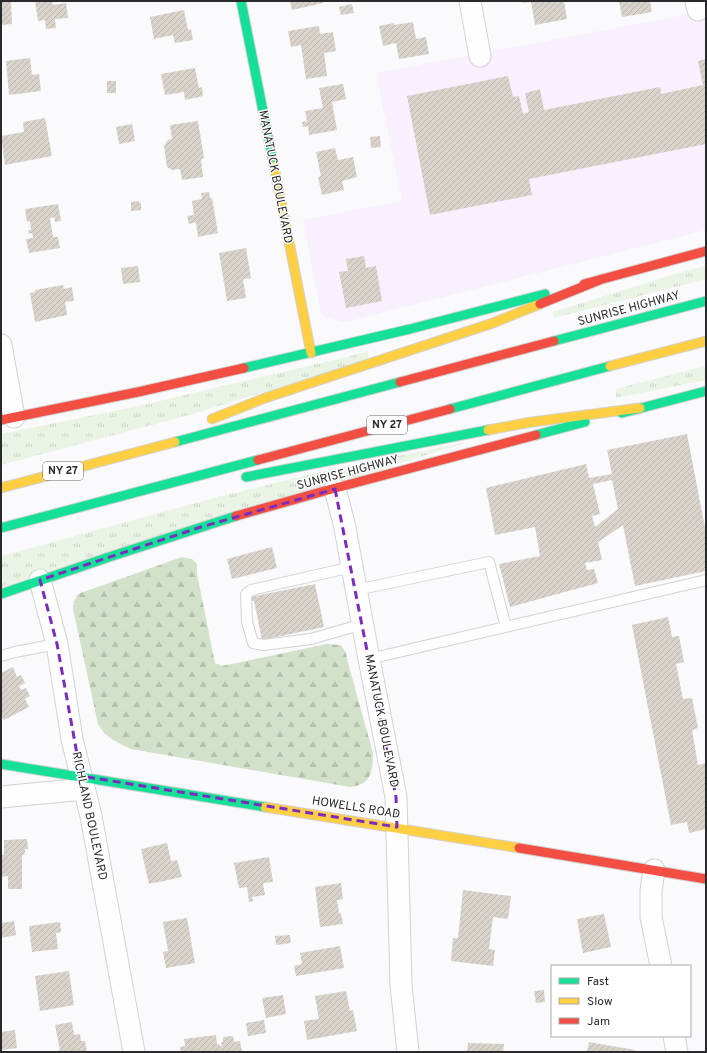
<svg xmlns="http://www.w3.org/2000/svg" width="707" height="1053" font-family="Overpass,sans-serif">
  <defs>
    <pattern id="grass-tufts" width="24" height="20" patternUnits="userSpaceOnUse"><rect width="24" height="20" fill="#eaf4e4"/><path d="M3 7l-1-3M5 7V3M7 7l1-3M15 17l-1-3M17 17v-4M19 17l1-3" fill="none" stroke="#c9d1c4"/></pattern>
    <pattern id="forest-firs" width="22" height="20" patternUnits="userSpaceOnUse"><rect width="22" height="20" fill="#d2e1c9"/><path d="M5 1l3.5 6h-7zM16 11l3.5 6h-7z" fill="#b4c1ad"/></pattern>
    <pattern id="building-hatch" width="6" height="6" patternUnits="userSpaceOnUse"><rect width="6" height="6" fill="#dad3cc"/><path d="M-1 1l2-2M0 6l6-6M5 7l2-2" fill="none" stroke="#bbb5af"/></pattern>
  </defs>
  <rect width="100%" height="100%" fill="#faf9fc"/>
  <path fill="#f8f0fc" d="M706,11V230L346,322L326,318L321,313L303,220L402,201L376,73Z"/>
  <path fill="url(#grass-tufts)" d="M706,266V279L554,318L553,312L675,274Z
    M368,352V360L189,415L1,465V434L134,407Z
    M706,366V380L616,398V389Z
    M468,442L1,587V556L218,497L333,469Z"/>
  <path fill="url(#forest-firs)" d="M182,557L192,559L197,564V574L215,663L222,666L327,644L341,645L346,653L348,663L373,753C373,771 371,785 350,787L131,749C117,742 107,739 98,724L73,609L74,601L78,594Z"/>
  <path fill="url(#building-hatch)" fill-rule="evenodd" d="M1,1H11L12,24L1,25Z
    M35,1H52L53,5L66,3L68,18L55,19L56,28L46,29L45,20L38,21Z
    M290,1H322L323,3L292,10Z
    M521,1H564L567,19L535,25L531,2L522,3Z
    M619,1H650L652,12L622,17Z
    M352,4L354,13L341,15L339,7Z
    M184,10L188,30L191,29L193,40L175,43L173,35L154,39L150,17Z
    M413,22L416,39L426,37L429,54L399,59L396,43L383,46L379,26L394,23V25Z
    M319,26L320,34L333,32L336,51L324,53L327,76L306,79L301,45L291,47L288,31Z
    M30,58L32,75L39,74L41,91L9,95L6,61Z
    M706,59V144L529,179L532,195L430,215L407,96L508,76L513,97L519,96L523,114L529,112L525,93L540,89L544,110L660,87L661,94L703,85L698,61Z
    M195,68L199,88L202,87L203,96L185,100L184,92L165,95L161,74Z
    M107,81H116V93H107Z
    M343,84L346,99L332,102L337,130L309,135L308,126L303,127L302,122L307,121L305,111L323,108L319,88Z
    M45,118L52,156L5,165L1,136L24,132L23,122Z
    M198,121L204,158L201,159L203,177L182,180L180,169L172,170L167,167L164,146L168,140L172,139L170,125Z
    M132,124L135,141L119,144L116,127Z
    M380,136L381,147L371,148L370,137Z
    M335,148L338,160L353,157L357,177L342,181L344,190L322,195L318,177L321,176L316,152Z
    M209,192L210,198H212L218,233L198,237L196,222L189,224L187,216L194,215L192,201L202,199L201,193Z
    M139,201V203H141V210L131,211V202Z
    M58,204L61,221L55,222L54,217L50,218L53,237H58L60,248L29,253L26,239L33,238L32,233L29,234L28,230H31L30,221L27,222L25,209Z
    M246,248L251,278L243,279L246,298L227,301L219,253Z
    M364,256L366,268L376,266L382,301L346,308L339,272L348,271L346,259Z
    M138,266L140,282L123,284L121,268Z
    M63,285L64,289L72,287L74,301L65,302L67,315L35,322L30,293L35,292V290Z
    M687,434L706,533V571L635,586L623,525L598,542L602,560L585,563L587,570L594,569L598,583L510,607L499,564L540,556L535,527L495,535L486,488L586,464L589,478L612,474L607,450ZM612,480L618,509L595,527L592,516L600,514L593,484Z
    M272,547L277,568L232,579L227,559Z
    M315,584L324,627L262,640L254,601H251L250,597Z
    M668,617L672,637L679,636L684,662L676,664L683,699L692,698L698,728L692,730L698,765L705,763L706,767V795H705L706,829L689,833L687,822L671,825L632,625Z
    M13,667L17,677L21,675L25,683L19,686L21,690L26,688L30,696L25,699L29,707L4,720L2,717H1V673Z
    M27,839L28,849H25V854L22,855V889H8V876L1,877V855H4V840Z
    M167,843L171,861L177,860L182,877L149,884L141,849Z
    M269,857L273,882L263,883L265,895L252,897L253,901L249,902L247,887L239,888L234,863Z
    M341,883L343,899L337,900L339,913L341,914L343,924L320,927L315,887Z
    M463,890L511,896L508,919L493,917L489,949L495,950L493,966L451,961L453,938H458Z
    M604,914L611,947L583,953L577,919Z
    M187,918L195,963L166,968L163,952L168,951L163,922Z
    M14,921L16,935L1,938V923Z
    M60,922L61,932L56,933L58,949L32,952L29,926Z
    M290,935L291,943L276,945L275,936Z
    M340,946L344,968L296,976L294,966L302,964L300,953Z
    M69,971L74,1005L40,1011L35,976Z
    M544,990L545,1002L536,1003L534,991Z
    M346,991L350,1011L353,1010L357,1031L307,1040L304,1021L319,1019L315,996Z
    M283,995L286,1014L266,1018L262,998Z
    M264,1020L266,1033L248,1036L246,1023Z
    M72,1022L74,1035L80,1034L81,1041H85L87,1051L55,1052L60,1050L55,1025Z
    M15,1030L17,1048L1,1050V1032Z
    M216,1035L217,1044H219L220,1046H222L221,1042H223V1037L233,1036L234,1042L240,1041L242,1052H181L180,1047L185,1046L184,1039Z
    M589,1042L635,1050L634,1052H587Z
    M468,1043L504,1044L503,1052H467Z"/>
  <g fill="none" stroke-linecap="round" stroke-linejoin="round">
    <defs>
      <path id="lane" d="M352,567L251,590L246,594L247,622L253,643L263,645L311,639L363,624
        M356,590L489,562L506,627
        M1,656L15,652L57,644
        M369,659L706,580"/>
      <path id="street" d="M470,1L480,56
        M696,1L698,10
        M1,345L14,417
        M335,489L344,523L369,659L396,797L401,985L408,1052
        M40,580L57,644L72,739L91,816L134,1052
        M1,797L84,789
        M654,870L651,891V917L661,966
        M674,1036L677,1052"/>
      <path id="fast" d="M241,1L274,166
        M554,341L706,301
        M244,368L410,329L545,294
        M450,409L610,366
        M622,413L706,391
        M536,435L585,422
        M175,442L400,382
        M246,477L488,430
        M1,528L258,460
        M1,594L109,557L236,516
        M1,764L265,807"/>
      <path id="slow" d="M274,166L311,353
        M610,366L706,341
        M212,419L265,398L493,323L540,304
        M488,430L532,422L640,408
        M1,488L175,442
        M265,807L519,848"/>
      <path id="jam" d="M584,284L706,251
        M540,304L602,279
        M400,382L554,341
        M1,420L138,392L244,368
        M258,460L450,409
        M236,516L328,490L536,435
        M519,848L706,879"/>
    </defs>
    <use href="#lane" stroke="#d2d1d3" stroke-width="12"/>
    <use href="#street" stroke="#d2d1d3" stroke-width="23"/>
    <use href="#fast" stroke="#d2d1d3" stroke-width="11"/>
    <use href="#slow" stroke="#d2d1d3" stroke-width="11"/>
    <use href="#jam" stroke="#d2d1d3" stroke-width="11"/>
    <use href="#lane" stroke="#fefeff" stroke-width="10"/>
    <use href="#street" stroke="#fefeff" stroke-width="21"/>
    <use href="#fast" stroke="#16e098" stroke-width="9"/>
    <use href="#slow" stroke="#ffcf43" stroke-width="9"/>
    <use href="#jam" stroke="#f24e42" stroke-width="9"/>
  </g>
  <path fill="none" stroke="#7b2cbf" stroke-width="3" stroke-dasharray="8 5" stroke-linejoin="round" d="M335,489L396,797L397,827L81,776L57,644L40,580L201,527Z"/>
  <g text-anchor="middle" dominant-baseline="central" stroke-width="3" stroke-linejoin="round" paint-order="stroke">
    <g fill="#fff" stroke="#6a696b" stroke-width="1">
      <rect x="367" y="416" width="40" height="18" rx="3"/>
      <rect x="43" y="462" width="40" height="18" rx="3"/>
    </g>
    <g font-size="11" font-weight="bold" fill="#2a292b">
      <text x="387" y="425">NY 27</text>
      <text x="63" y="471">NY 27</text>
    </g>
    <g font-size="12" fill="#2a292b" stroke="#fff">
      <text transform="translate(275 177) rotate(79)">MANATUCK BOULEVARD</text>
      <text transform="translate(629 309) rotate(-15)">SUNRISE HIGHWAY</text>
      <text transform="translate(348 473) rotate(-15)">SUNRISE HIGHWAY</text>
      <text transform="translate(381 721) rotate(79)">MANATUCK BOULEVARD</text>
      <text transform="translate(356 808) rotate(9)">HOWELLS ROAD</text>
      <text transform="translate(89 816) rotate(78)">RICHLAND BOULEVARD</text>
    </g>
  </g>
  <rect width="707" height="1053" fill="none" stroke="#2a292b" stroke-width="4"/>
  <rect x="551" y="965" width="140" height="72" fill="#ffffff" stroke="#aaa9aa"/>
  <rect x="559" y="978" width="20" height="6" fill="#16e098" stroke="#aaa9aa"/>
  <text x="587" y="985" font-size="12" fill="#2a292b">Fast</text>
  <rect x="559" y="998" width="20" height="6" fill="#ffcf43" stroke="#aaa9aa"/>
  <text x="587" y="1005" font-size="12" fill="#2a292b">Slow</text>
  <rect x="559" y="1018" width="20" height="6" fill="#f24e42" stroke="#aaa9aa"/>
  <text x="587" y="1025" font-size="12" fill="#2a292b">Jam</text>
</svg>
